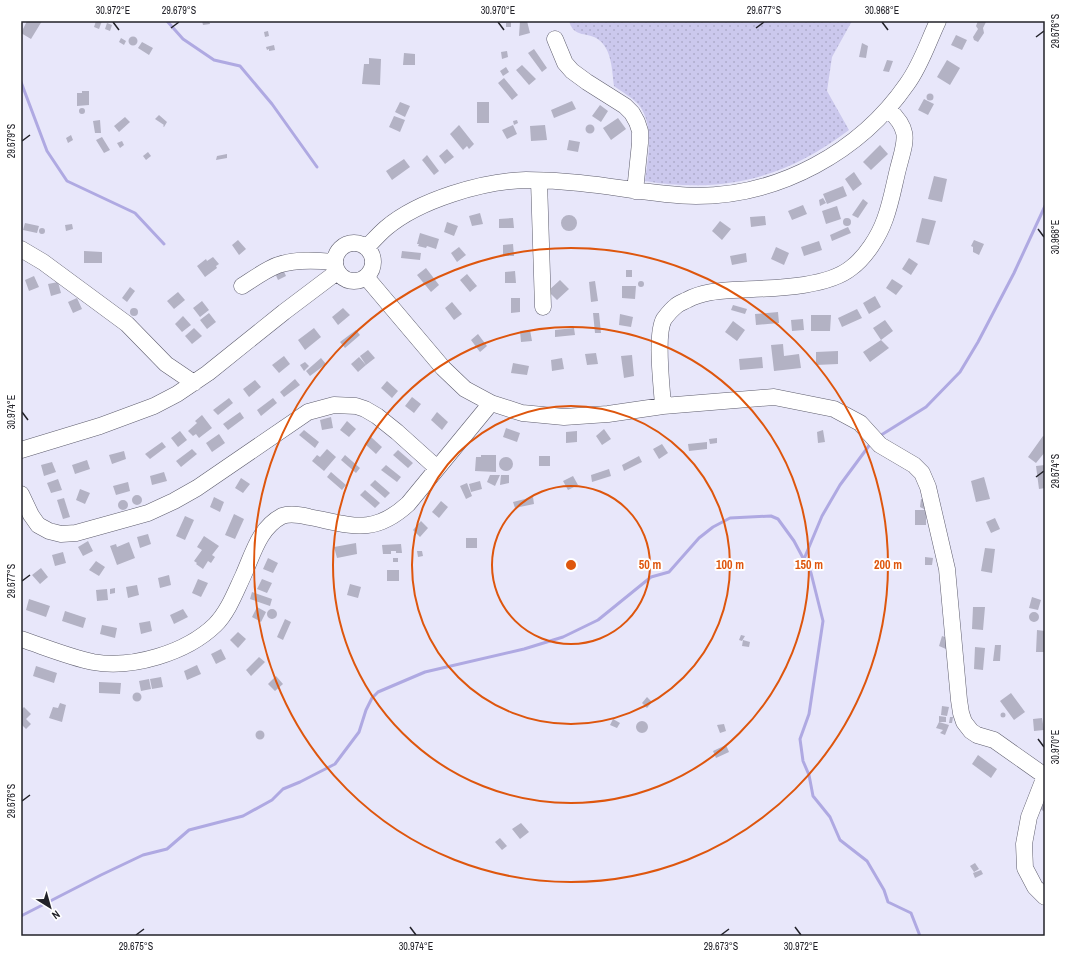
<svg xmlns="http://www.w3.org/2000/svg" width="1066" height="957" font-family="'Archivo Narrow',sans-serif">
  <defs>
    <pattern id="grass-dots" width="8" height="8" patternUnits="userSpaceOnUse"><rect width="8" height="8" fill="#cbc8ed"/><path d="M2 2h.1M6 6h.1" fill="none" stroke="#aeaccb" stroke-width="1.8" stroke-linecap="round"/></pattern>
  </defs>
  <rect width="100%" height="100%" fill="#e8e7fa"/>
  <path fill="url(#grass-dots)" d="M569,21H852L832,57L827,91L849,130C786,178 723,194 645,181C648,156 655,127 639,105C633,98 622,92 614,86C612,71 612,50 599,40C588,31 574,39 569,21Z"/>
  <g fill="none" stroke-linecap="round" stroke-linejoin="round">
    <path stroke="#afa9e2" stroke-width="3" d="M167,21L183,39L214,60L240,66L272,104L317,167
      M21,82L47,151L67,181L135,213L164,244
      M878,437L926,407L960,372L978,342L1014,273L1045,206
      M804,559L822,516L840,485L871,443
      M21,916L101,875L143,855L167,849L189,830L243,816L272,800L283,789L300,782L335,764L359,732L366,710L372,698L378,692L425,672L524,649L563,637L598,620L651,577L669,572L699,538L713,527L730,518L771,516L778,519L794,541L811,573L823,621L809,714L800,739L803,761L809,775L813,796L830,817L840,840L867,861L884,890L888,902L911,913L920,936"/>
  </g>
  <path fill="#b3b2c4" d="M27,21H42L31,39L21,33Z
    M96,21H102L99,29L94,27Z
    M202,21H209L210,24L203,25Z
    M500,21H511V27H506V23H500Z
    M520,21H527L530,33L519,36Z
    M978,21L986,22L983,28L984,33L978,42L974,40L973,37L978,29L976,26Z
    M107,23L112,25L110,31L105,29Z
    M268,31L269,36L265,37L264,32Z
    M956,35L967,40L962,50L951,45Z
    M128.5 41a4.5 4.5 0 1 1 9 0a4.5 4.5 0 1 1-9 0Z
    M121,38L126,41L124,45L119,42Z
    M142,42L153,48L149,55L138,48Z
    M862,43L868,46L866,58L859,57Z
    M274,45L275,50L269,51V49L267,50L266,47Z
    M534,49L547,68L542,72L528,53Z
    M507,51L508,57L502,59L501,52Z
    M404,53L415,54V65H403Z
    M369,58L381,59L380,85L362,84L364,64H369Z
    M887,60L893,61L889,72L883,71Z
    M947,60L960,68L950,85L937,77Z
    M522,65L536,79L529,85L516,70Z
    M506,67L509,72L503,76L500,71Z
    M504,78L518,95L512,100L498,83Z
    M82,91H89V105L77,106V93H82Z
    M926.5 97a3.5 3.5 0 1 1 7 0a3.5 3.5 0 1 1-7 0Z
    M924,99L934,104L928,115L918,110Z
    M572,101L576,109L554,118L551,110Z
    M400,102L410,106L405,117L395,112Z
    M477,102H489V123H477Z
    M600,105L608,111L601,122L592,116Z
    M79 111a3 3 0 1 1 6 0a3 3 0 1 1-6 0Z
    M159,115L167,122L164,127L163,126L164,125L155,119Z
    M394,116L405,120L400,132L389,127Z
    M125,117L130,122L119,132L114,126Z
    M618,118L626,129L611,140L603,128Z
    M100,120L101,133H95L93,121Z
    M517,120L518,123L514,125L513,121Z
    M585.5 129a4.5 4.5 0 1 1 9 0a4.5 4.5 0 1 1-9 0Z
    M459,125L474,144L469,149L467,146L463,150L450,134Z
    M513,125L517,134L507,139L502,130Z
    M545,125L547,140L531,141L530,126Z
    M71,135L73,140L68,143L66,138Z
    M102,137L110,150L104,153L96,140Z
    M569,140L580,142L578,152L567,150Z
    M122,141L124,145L120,148L117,143Z
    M880,145L888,154L871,170L863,162Z
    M447,149L454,157L445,164L439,156Z
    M148,152L151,156L146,160L143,156Z
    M227,154V158L216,160L217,156Z
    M427,155L439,171L434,175L422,160Z
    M404,159L410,167L392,180L386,171Z
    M854,172L862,184L853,191L845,179Z
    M934,176L947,179L942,202L928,199Z
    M843,186L847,196L827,204L823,194Z
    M823,198L826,203L820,206L819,200Z
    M863,199L868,203L858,218L852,215Z
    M803,205L807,214L792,220L788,211Z
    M837,206L841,219L826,224L822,211Z
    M480,213L483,224L472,226L469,216Z
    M561 223a8 8 0 1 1 16 0a8 8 0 1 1-16 0Z
    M765,216L766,225L751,227L750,217Z
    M513,218L514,228H499V219Z
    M922,218L936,221L929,245L916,242Z
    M843 222a4 4 0 1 1 8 0a4 4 0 1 1-8 0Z
    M720,221L731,229L722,240L712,231Z
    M447,222L458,226L454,236L444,232Z
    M25,223L39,226L37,233L23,230Z
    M72,224L73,229L66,231L65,225Z
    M848,227L851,233L832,241L830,235Z
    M39 231a3 3 0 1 1 6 0a3 3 0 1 1-6 0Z
    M420,233L439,239L436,249L427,246L426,248L418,246L419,244H417Z
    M238,240L246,249L239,255L232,245Z
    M974,240L984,244L979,255L973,252V247L971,246Z
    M819,241L822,250L804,256L801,247Z
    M513,244L514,256H503V245Z
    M459,247L466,255L457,262L451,253Z
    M776,247L789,253L784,265L771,259Z
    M84,251L102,252V263H84Z
    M402,251L421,253L420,260L401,258Z
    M746,253L747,262L732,265L730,256Z
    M213,257L219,264L216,266L217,268L205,277L197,266L206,259L207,261Z
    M909,258L918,264L911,275L902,269Z
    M282,267L286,276L278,280L274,271Z
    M426,268L439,285L431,292L417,275Z
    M626,270H632V277H626Z
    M515,271L516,283H505V272Z
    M467,274L477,286L470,292L460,280Z
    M34,276L39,287L29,291L25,280Z
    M892,279L903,286L896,295L886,288Z
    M560,280L569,289L557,300L548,291Z
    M638 284a3 3 0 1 1 6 0a3 3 0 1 1-6 0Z
    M595,281L598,301L591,302L589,282Z
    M58,282L61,293L51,296L48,284Z
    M622,286H636L635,299L622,298Z
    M130,287L135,291L127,302L122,298Z
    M178,292L185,300L174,309L167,301Z
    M875,296L881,307L869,314L863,303Z
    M77,298L82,309L73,313L68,302Z
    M511,298H520V312L511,313Z
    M202,301L209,310L200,317L193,308Z
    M452,302L462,314L454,320L445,308Z
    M733,305L747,309L745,314L731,310Z
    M343,308L350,315L338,325L332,317Z
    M130 312a4 4 0 1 1 8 0a4 4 0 1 1-8 0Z
    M857,309L862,318L842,327L838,318Z
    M778,312L779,323L756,325L755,314Z
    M209,313L216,322L207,329L200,320Z
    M593,313H599L601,333H595Z
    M620,314L633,317L631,327L619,325Z
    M811,315H831L830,331H811Z
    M183,316L191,325L182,332L175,324Z
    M803,319L804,330L792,331L791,320Z
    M885,320L893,331L881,340L873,328Z
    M733,321L745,330L737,341L725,332Z
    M194,328L202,336L192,344L185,336Z
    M314,328L321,337L305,350L298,340Z
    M574,328L575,335L555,337V330Z
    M356,330L360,335L345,348L340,342Z
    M530,330L532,341L521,342L520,331Z
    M478,334L487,346L480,352L471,340Z
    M881,340L889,348L870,362L863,352Z
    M783,344L784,356L799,354L801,368L774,371L771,345Z
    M368,350L375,358L366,365L360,356Z
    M838,351V364L816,365V352Z
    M596,353L598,364L587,365L585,354Z
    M632,355L634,376L624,378L621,356Z
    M284,356L290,364L279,373L272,365Z
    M359,357L366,365L358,372L351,364Z
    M762,357L763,368L740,370L739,359Z
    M321,358L326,364L310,376L306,371Z
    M562,358L564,369L552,371L551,360Z
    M305,362L309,366L304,371L300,365Z
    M513,363L529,366L527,375L511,373Z
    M295,379L300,385L284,397L280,392Z
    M255,380L261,387L249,397L243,389Z
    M387,381L398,391L392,398L381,388Z
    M412,397L421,404L414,413L405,406Z
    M229,398L233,403L218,415L213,410Z
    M273,398L277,403L261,416L257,410Z
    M240,412L244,418L228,430L223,424Z
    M437,412L448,422L442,430L431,420Z
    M202,415L212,428L199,438L196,434L193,436L188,431L197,423L195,421Z
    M331,417L333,428L322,430L320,420Z
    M347,421L356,429L349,437L340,430Z
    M506,428L520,433L517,442L503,437Z
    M604,429L611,439L602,445L596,436Z
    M304,430L319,442L315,448L299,435Z
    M823,430L825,442L818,443L817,432Z
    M180,431L187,440L178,447L171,438Z
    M577,431V442L566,443V432Z
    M219,434L225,443L212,452L206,443Z
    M1043,436L1045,437V452L1036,463L1028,457Z
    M371,437L382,447L376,454L365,444Z
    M717,438V443L710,444L709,439Z
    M162,442L166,447L150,459L145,454Z
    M707,442V449L689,451L688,444Z
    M662,444L668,453L659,459L653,449Z
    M192,449L197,454L181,467L176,461Z
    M327,449L336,457L324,471L312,461L317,455L320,457Z
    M398,450L413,463L408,468L393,455Z
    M124,451L126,459L112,464L109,455Z
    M345,455L360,468L356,473L341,460Z
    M481,455H496V472L475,471L476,457H481Z
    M539,456H550V466H539Z
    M639,456L642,462L624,471L622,465Z
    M499 464a7 7 0 1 1 14 0a7 7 0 1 1-14 0Z
    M87,460L90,469L75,474L72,465Z
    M52,462L56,472L44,476L41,465Z
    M386,465L401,477L397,482L381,470Z
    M1045,465V488L1039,489L1036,466Z
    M609,469L611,476L592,482L591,475Z
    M164,472L167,481L152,485L150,476Z
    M331,472L346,485L342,490L327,477Z
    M490,475H500L495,486L487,482Z
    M501,475H509V483L500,485Z
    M573,476L578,485L568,490L563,481Z
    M984,477L990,499L976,502L971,481Z
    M241,478L250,484L243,493L235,488Z
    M58,479L62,490L51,493L47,483Z
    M375,480L390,493L385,498L370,485Z
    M480,481L482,489L471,492L469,484Z
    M128,482L130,491L116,495L113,486Z
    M467,483L472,496L466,499L460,486Z
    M80,489L90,493L85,504L76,500Z
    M365,490L380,503L375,508L360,495Z
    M132 500a5 5 0 1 1 10 0a5 5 0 1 1-10 0Z
    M214,497L224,502L220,512L210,507Z
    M533,497L534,504L515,508L513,502Z
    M64,498L70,517L63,519L57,500Z
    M921,499L928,500L926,510L920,507Z
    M118 505a5 5 0 1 1 10 0a5 5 0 1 1-10 0Z
    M441,501L448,507L439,518L432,512Z
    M915,510H926V525H915Z
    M234,514L244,519L235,539L225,535Z
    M185,516L194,520L185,540L176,536Z
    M995,518L1000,529L991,533L986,522Z
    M421,521L428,528L420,537L413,530Z
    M148,534L151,544L140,548L137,537Z
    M204,536L219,546L212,555L215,557L211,563L208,561L203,569L196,564L197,563L194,561L202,550L197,547Z
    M466,538H477V548H466Z
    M88,541L93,551L83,556L78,547Z
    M129,542L135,558L117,565L110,546L116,544L117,547Z
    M356,543L357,554L337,558L334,547L345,545L346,551L345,545Z
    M401,544L402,553H396V551H391V554H383L382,545Z
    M985,548L995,549L992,573L981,571Z
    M417,551H422L423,556L418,557Z
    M63,552L66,563L55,566L52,555Z
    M925,557L933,558L932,565H925Z
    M268,558L278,563L273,573L263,569Z
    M393,558H398V562H393Z
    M96,561L105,567L99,576L89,570Z
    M41,568L48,577L40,584L32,575Z
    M387,570H399V581H387Z
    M169,575L171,585L160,588L158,578Z
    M198,579L208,583L201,597L192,593Z
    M262,579L272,583L267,593L257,589Z
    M350,584L361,587L358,598L347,595Z
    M137,585L139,595L128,598L126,587Z
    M115,588V593L110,594V589Z
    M107,589L108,600L97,601L96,590Z
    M252,592L272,599L270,606L250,599Z
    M1032,597L1041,600L1038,610L1029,608Z
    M29,599L50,606L46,617L26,610Z
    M257,607L266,612L261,622L252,617Z
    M973,607H985L983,630L972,629Z
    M267 614a5 5 0 1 1 10 0a5 5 0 1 1-10 0Z
    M183,609L188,617L174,624L170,615Z
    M65,611L86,618L83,628L62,621Z
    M1029 617a5 5 0 1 1 10 0a5 5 0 1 1-10 0Z
    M285,619L291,622L283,640L277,637Z
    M150,621L152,631L141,634L139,623Z
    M102,625L117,628L115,638L100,634Z
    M1037,630L1045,631V652H1036Z
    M238,632L246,639L238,648L230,640Z
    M741,635L745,636L742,641L739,640Z
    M942,636L950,639L946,649L939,646Z
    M743,640L750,642L749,647L742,646Z
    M995,645H1001L1000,661H993Z
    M975,647L985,648L983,670L974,669Z
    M221,649L226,659L216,664L211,654Z
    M259,657L265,662L251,676L246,670Z
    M197,665L201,674L187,680L184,671Z
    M36,666L57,673L54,683L33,676Z
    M276,676L283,684L275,691L268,684Z
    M161,677L163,687L152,689L150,679Z
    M149,679L151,689L141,691L139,681Z
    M99,682L121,683L120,694L99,693Z
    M132.5 697a4.5 4.5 0 1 1 9 0a4.5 4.5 0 1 1-9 0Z
    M1011,693L1025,712L1014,720L1000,701Z
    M647,697L652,702L647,708L642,703Z
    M60,703L66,705L62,722L49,718L53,707L58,708Z
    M942,706L949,707L947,716L941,715Z
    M24,707L31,714L26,719L31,724L26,729L22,725L21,726V710Z
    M1000.5 715a2.5 2.5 0 1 1 5 0a2.5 2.5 0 1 1-5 0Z
    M939,716L946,717V722H939Z
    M950,717H953L952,723H949Z
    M1042,718L1044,730L1034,731L1033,719Z
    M613,719L620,723L617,728L610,725Z
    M636 727a6 6 0 1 1 12 0a6 6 0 1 1-12 0Z
    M939,722L949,725L945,735L940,733L943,730L936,728Z
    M724,724L726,731L720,733L717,725Z
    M255.5 735a4.5 4.5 0 1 1 9 0a4.5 4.5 0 1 1-9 0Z
    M726,745L729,752L716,758L713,751Z
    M978,755L997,769L991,778L972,764Z
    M1045,802V812L1040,809Z
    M521,823L529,832L520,839L512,829Z
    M500,838L507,846L502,850L495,842Z
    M975,863L979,869L974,872L970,866Z
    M981,870L983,874L975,878L973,873Z"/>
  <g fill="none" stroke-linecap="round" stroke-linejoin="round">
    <defs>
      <path id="minor" d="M555,39L565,63L572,71L587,82L625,106L632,113L637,122L640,131V143L635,191
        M539,181L543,307
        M335 262a19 19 0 1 1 38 0a19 19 0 1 1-38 0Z
        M367,247C373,241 379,234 386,228C419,200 483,181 526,180C544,180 562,181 580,183C619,187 657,195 696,196C779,196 860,152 907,84C921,65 928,42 938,21
        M21,249L43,262L127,324L166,364L194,383
        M366,277L443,368L465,389L491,403L522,413L564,417L608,414L663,406L774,397L834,409L860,423L880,445L914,465L922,473L928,487L947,569L959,700L961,713L964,722L971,731L977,735L994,740L1045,776
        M242,286C253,279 265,270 278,265C296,259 315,260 334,262
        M663,406C662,387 655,335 664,319C667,315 672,309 676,306C679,303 683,302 687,300C702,292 717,291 733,290C766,288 825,289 851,268C866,257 879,236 885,219C891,203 894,185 898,169C905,141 912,131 888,109
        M21,450L100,426L154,406L177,394L208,373L284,312L337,272
        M21,494L31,515L38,525L49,531L61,534L76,533L148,513L174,501L197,488L308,412L334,405L356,406L365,409L377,416L397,432L437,468
        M21,639C45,647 69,657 93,662C132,669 186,653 215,625C228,612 235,593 243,576C253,554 259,528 282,516C290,513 301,515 309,517C351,525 373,536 408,504L491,403
        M1045,776L1029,817L1024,844L1025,868L1035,887L1045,897"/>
    </defs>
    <use href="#minor" stroke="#5e5d6d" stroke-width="17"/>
    <use href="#minor" stroke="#fff" stroke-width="16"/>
  </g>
  <path fill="none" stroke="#222229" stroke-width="1.5" d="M113,22L119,30M498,22L504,30M882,22L888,30M171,28L179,22M756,28L764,22M1036,37L1044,31M22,141L30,135M1038,229L1044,237M22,412L28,420M1036,477L1044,471M22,581L30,575M1038,739L1044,747M22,801L30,795M410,927L416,935M795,927L801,935M136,935L144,929M721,935L729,929"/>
  <g fill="none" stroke="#de560d" stroke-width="2">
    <circle cx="571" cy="565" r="79"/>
    <circle cx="571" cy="565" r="159"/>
    <circle cx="571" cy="565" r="238"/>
    <circle cx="571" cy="565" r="317"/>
  </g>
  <circle cx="571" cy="565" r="6" fill="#de560d" stroke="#fff" stroke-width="2"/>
  <g font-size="12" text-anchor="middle" font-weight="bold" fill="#de560d" stroke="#fff" stroke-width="4" stroke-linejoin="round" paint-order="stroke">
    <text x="650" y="569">50 m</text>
    <text x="730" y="569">100 m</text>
    <text x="809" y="569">150 m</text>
    <text x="888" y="569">200 m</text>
  </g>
  <rect width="1066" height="957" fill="none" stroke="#ffffff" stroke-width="44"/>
  <g transform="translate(50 907) rotate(143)" stroke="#ffffff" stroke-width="3" paint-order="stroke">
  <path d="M0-3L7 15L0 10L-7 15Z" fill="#222229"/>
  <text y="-6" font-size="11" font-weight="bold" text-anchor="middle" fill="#222229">N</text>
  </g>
  <rect x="22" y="22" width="1022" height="913" fill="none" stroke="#222229" stroke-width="1.5"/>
  <g font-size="10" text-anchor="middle" fill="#222229">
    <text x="113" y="14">30.972°E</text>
    <text x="179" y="14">29.679°S</text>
    <text x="498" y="14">30.970°E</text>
    <text x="764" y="14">29.677°S</text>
    <text x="882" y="14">30.968°E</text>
    <text transform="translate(1055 31) rotate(-90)" y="4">29.676°S</text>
    <text transform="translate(11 141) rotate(-90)" y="4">29.679°S</text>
    <text transform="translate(1055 237) rotate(-90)" y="4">30.968°E</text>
    <text transform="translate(11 412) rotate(-90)" y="4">30.974°E</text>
    <text transform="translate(1055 471) rotate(-90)" y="4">29.674°S</text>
    <text transform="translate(11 581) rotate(-90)" y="4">29.677°S</text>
    <text transform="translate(1055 747) rotate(-90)" y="4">30.970°E</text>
    <text transform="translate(11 801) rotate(-90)" y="4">29.676°S</text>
    <text x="136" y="950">29.675°S</text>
    <text x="416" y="950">30.974°E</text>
    <text x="721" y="950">29.673°S</text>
    <text x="801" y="950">30.972°E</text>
  </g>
</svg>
